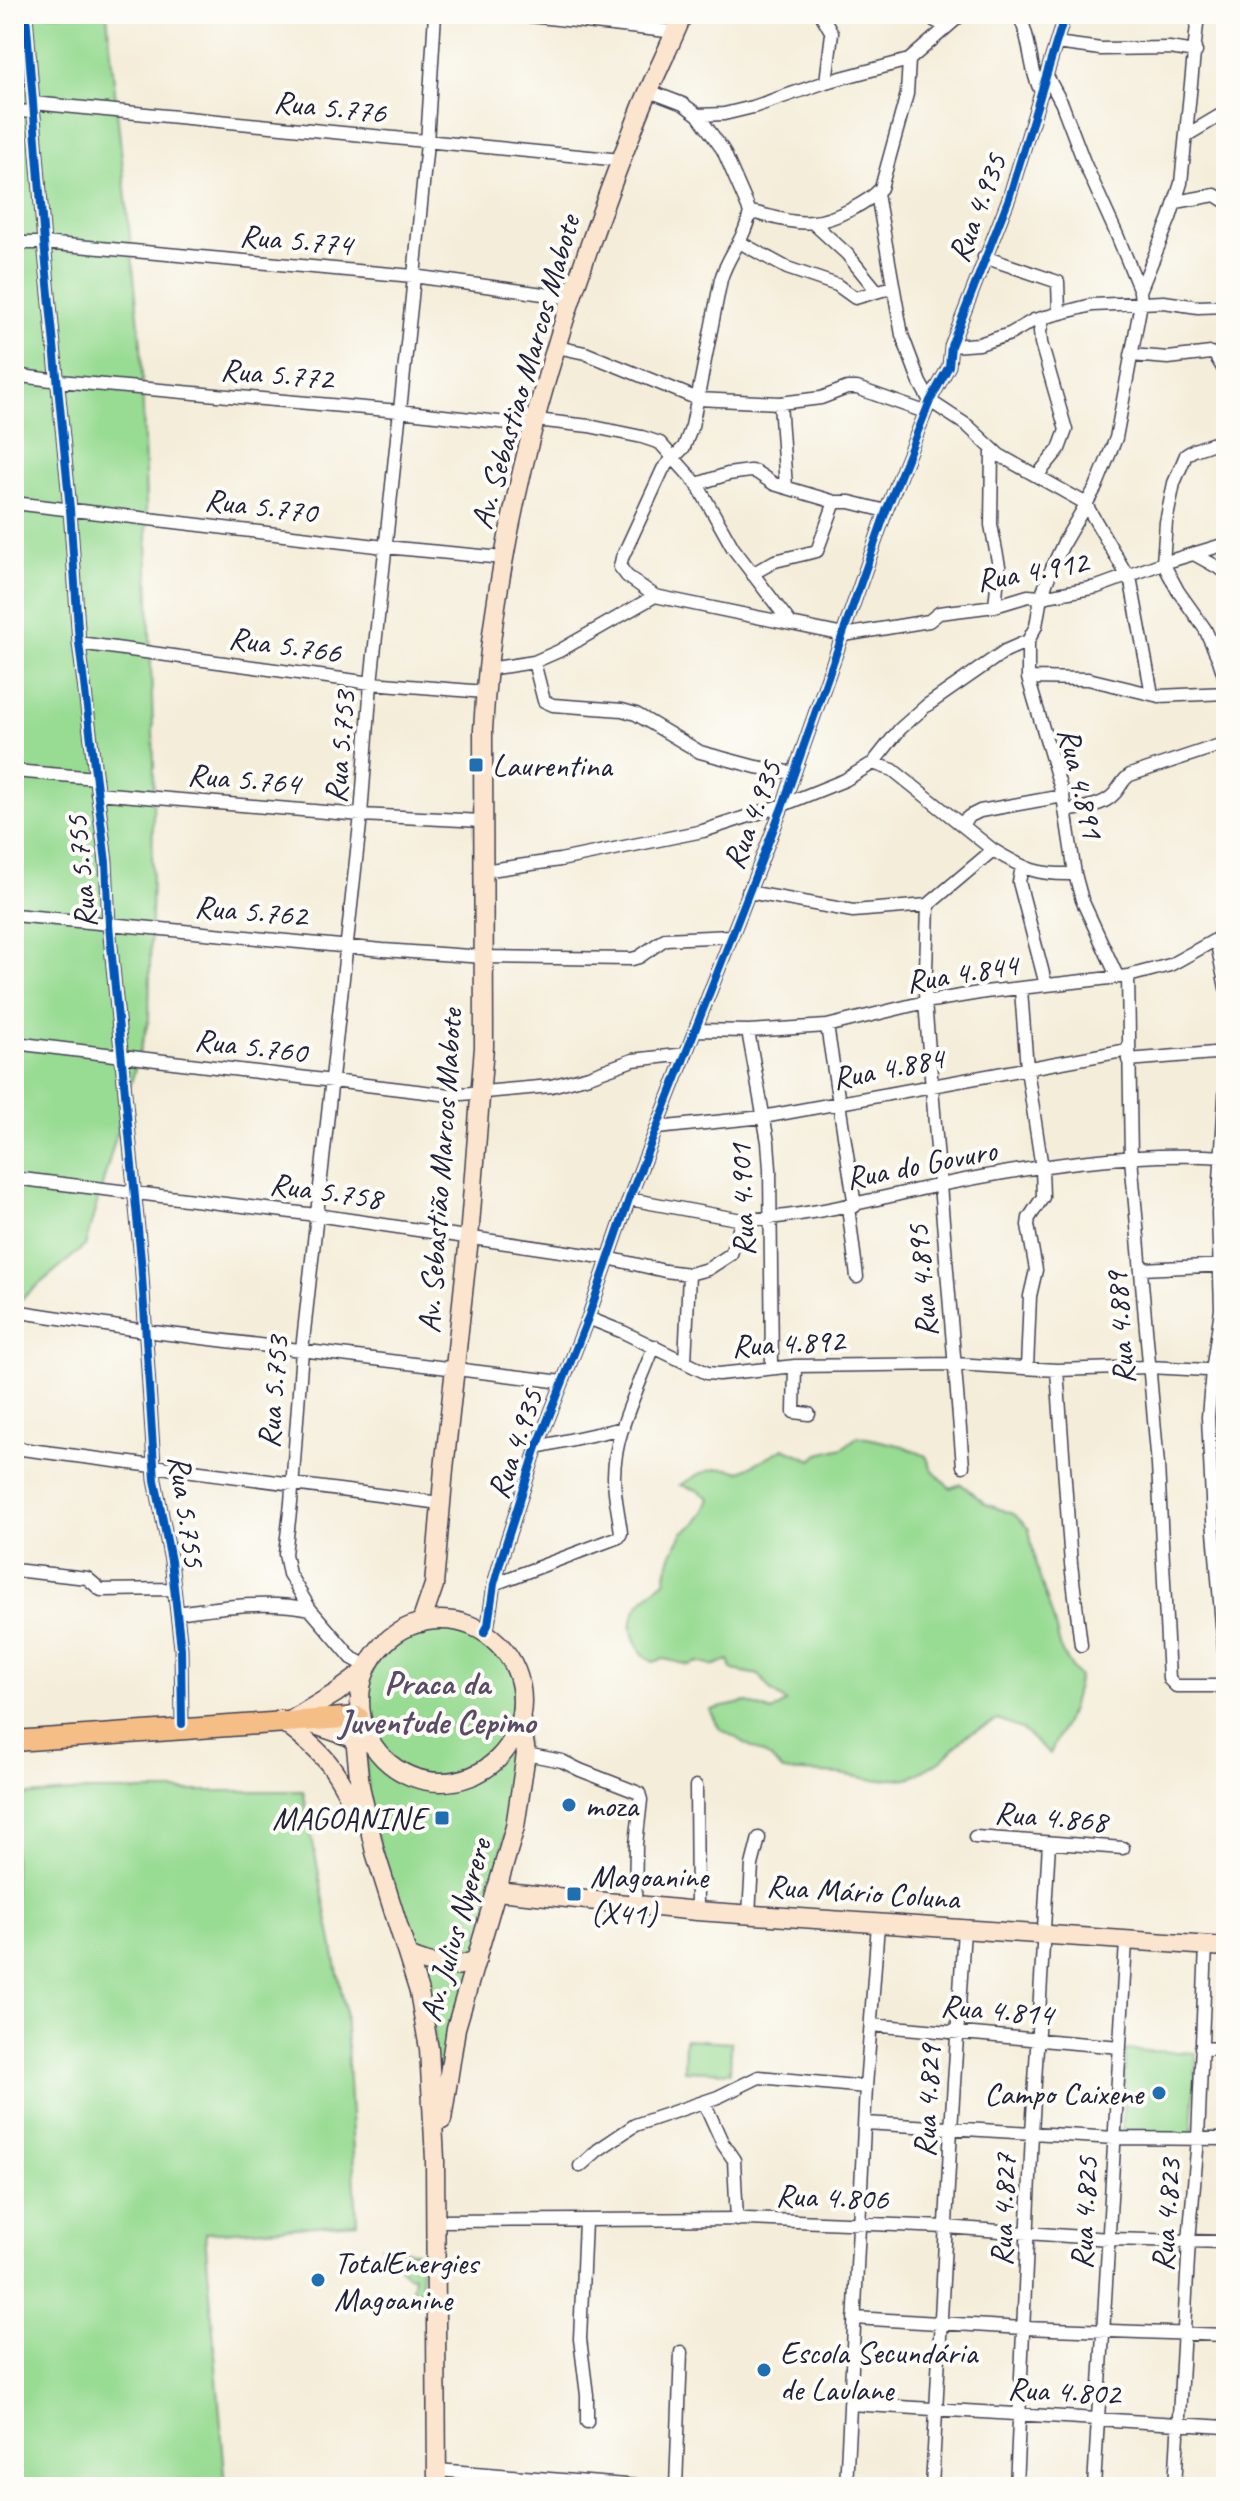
<svg xmlns="http://www.w3.org/2000/svg" width="1240" height="2501" font-family="Caveat,sans-serif">
  <rect width="100%" height="100%" fill="#fdfcf7"/>
  <filter id="ink" filterUnits="userSpaceOnUse"><feTurbulence type="fractalNoise" baseFrequency=".0125" numOctaves="2"/><feDisplacementMap in="SourceGraphic" scale="16" xChannelSelector="R" yChannelSelector="G"/><feConvolveMatrix kernelMatrix="1 2 1 2 8 2 1 2 1" color-interpolation-filters="sRGB"/></filter>
  <filter id="wash" filterUnits="userSpaceOnUse"><feTurbulence type="fractalNoise" baseFrequency=".006" numOctaves="4" result="noise"/><feDisplacementMap in="SourceGraphic" scale="32" xChannelSelector="R" yChannelSelector="G"/><feGaussianBlur stdDeviation="1.8" result="paint"/><feColorMatrix in="noise" values="0 0 0 0 0 0 0 0 0 0 0 0 0 0 0 0 0 1.4 0 .05"/><feComposite in="paint" operator="in"/></filter>
  <g filter="url(#wash)">
    <rect width="100%" height="100%" fill="#f4edd9"/>
    <path fill="#98db93" stroke="#5d7e67" stroke-width="2" d="M14,14H107L141,344L154,763L149,1019L85,1246L14,1305Z
      M858,1436L903,1446L926,1456L932,1469L950,1488L961,1484L986,1504L1014,1514L1029,1529L1036,1566L1052,1615L1062,1653L1079,1677L1071,1710L1050,1754L1021,1729L998,1720L967,1735L942,1760L910,1778L875,1780L840,1774L783,1771L769,1757L719,1728L710,1710L746,1702L772,1712L786,1702L771,1691L759,1675L732,1670L729,1660L712,1666L698,1662L689,1665L664,1659L653,1662C642,1655 639,1650 634,1638C624,1612 647,1595 665,1581C667,1563 674,1547 683,1532C697,1526 706,1511 710,1498L697,1490L680,1485C700,1473 717,1463 740,1472L784,1448L812,1460L819,1454L843,1448Z
      M434,1621C474,1621 509,1642 520,1681C525,1700 524,1724 525,1744L435,2159C435,2126 434,2093 433,2061C433,2047 434,2032 432,2018C422,1948 385,1882 371,1813C367,1793 367,1772 365,1752C358,1689 357,1634 434,1621Z
      M87,1791H303L345,2010L357,2223L205,2233L226,2487H14V1796Z
      M685,2039L731,2042L730,2072L684,2070Z
      M1126,2050L1196,2053L1192,2135L1122,2132Z
      M382,2246L420,2252L422,2287L416,2293L412,2289L414,2276L407,2275Z"/>
  </g>
  <g filter="url(#ink)">
    <g fill="none" stroke-linecap="round" stroke-linejoin="round">
      <defs>
        <path id="street" d="M26,14L44,243L70,509L79,643L106,862L109,925L141,1260L155,1480L171,1561L181,1648L182,1724
          M512,14L676,32
          M821,14L832,33L826,82
          M921,14L946,26
          M1018,14C1032,39 1029,72 1042,93
          M1056,43L1101,49L1169,48L1196,52
          M1047,76L1062,104L1084,162L1117,235L1140,291L1141,303L1116,438L1096,487L1064,542L1052,568L1041,597L1036,626L1028,641V678L1063,796L1075,874L1082,900L1117,976
          M649,91L683,104L698,115L723,150L750,212C770,215 793,225 813,222C832,221 870,202 881,188L907,94L909,60
          M33,103L621,160
          M14,111L34,112
          M698,115L724,114L753,107L826,82L909,60L962,14
          M1187,135L1226,112
          M877,194L902,335L920,383L930,401L968,426L999,455L1085,503L1131,582L1152,694
          M1176,202L1215,195L1226,202
          M750,212C746,237 728,255 721,279L692,426L684,447L663,469L622,558L620,567L627,576L655,596L791,624
          M813,223L847,254L877,291
          M739,242L787,268L837,285L855,298L893,287
          M14,243H44L413,276L572,298
          M984,257L1058,282L1059,313
          M1140,291L1170,218L1181,183L1198,14
          M951,346L979,344L1010,334L1034,320L1092,305L1164,302L1198,307L1226,306
          M557,347L585,353L698,399L780,403L821,398L847,388H857L925,412
          M1131,355L1168,358L1211,353L1215,355L1226,373
          M14,375L59,381L399,411L535,426
          M780,403L786,487
          M536,420L589,426L642,437L660,443L697,484L733,548L791,624L844,635L929,621L939,613L995,606L1028,596L1041,597L1097,587L1163,563L1226,544
          M1226,439L1194,450L1186,455L1174,483L1166,522L1163,563L1178,591L1205,629L1219,660L1226,682
          M992,449L991,525L999,566L995,606
          M1037,476L1059,449L1066,430L1041,343L1040,331L1044,317
          M697,484L728,474L750,471L756,472L774,484L835,502H850L886,511
          M14,503L385,547L503,558
          M1194,554L1226,572
          M752,574L775,561L817,551L835,502
          M79,643L371,683L485,692
          M534,662L544,701L553,705L622,710L636,714L700,752L756,767L794,773
          M488,669L534,662L559,651L655,596
          M1028,678L1088,679L1159,696L1226,693
          M873,763L893,770L993,850C1026,870 1037,875 1075,874
          M14,771L96,778
          M97,793L361,815L482,821
          M1065,811C1081,808 1102,807 1114,794C1120,788 1122,780 1130,775L1226,743
          M961,823L970,816L980,811L1063,796
          M1022,867L1019,882L1046,985
          M483,871L560,860L703,831L783,805L845,780L873,763L900,729L926,706L1005,651L1028,641
          M748,892L853,911L928,905
          M14,915L383,950L484,957L632,959L639,957L665,939L731,936
          M1216,939L1226,988
          M1128,976L1131,1158L1158,1465L1169,1679L1176,1686H1226
          M1021,990L1027,1069L1042,1168L1043,1197L1029,1218L1028,1225L1036,1270L1030,1296L1027,1368
          M827,1026L855,1206
          M697,1030L748,1031L827,1026L925,1002L985,992L1128,976L1170,965L1226,934
          M748,1031L768,1142L770,1169L772,1368
          M14,1043L450,1095L551,1086L589,1076L633,1060L686,1054
          M1128,1060L1226,1052
          M1226,1082L1218,1213L1221,1309L1212,1371L1208,1417L1213,1520L1226,1671
          M657,1128L763,1117L1128,1050
          M14,1178L316,1215L608,1258L665,1271L689,1274L708,1269L731,1254L742,1220
          M629,1199L742,1220C809,1217 874,1199 940,1185C1033,1166 1131,1151 1226,1157
          M848,1207L857,1277
          M14,1259L16,1178
          M1142,1269L1226,1265
          M14,1311L145,1331L562,1382
          M588,1318L623,1332L707,1373L719,1374L795,1366L955,1364L1057,1370L1149,1367L1226,1371
          M685,1362L689,1274
          M795,1366L794,1412L809,1414
          M1057,1370L1071,1564L1081,1645
          M537,1447L623,1428
          M14,1448L440,1503
          M963,1466L925,1002L928,905L993,850
          M14,1570L87,1578L101,1590L174,1589
          M494,1584L619,1537L621,1533C619,1515 614,1496 614,1477C614,1432 639,1388 654,1346
          M177,1613C220,1607 267,1600 310,1609
          M484,1633L488,1625L494,1584L502,1556L537,1447L588,1318L629,1199L783,805L886,511L930,401L949,366L951,346L1009,198L1065,14
          M368,1667L352,1658L310,1609L289,1574L285,1554L291,1503L302,1350L361,815L371,683L412,297L427,143L435,14
          M526,1754L562,1761L580,1770L639,1793L641,1800L636,1844L635,1905
          M696,1786L697,1911
          M975,1837L1123,1848
          M749,1914L752,1865L759,1838
          M871,2025L1120,2047
          M1201,2048L1226,2049
          M704,2102L723,2144L734,2160L737,2220
          M865,2123L1115,2138L1226,2139
          M580,2166L598,2150L635,2125L718,2097L759,2077L866,2087
          M436,2221L747,2219L946,2227L1109,2239L1226,2242
          M585,2221L580,2339L587,2395V2422
          M854,2318L1023,2328L1226,2335
          M850,2404L1226,2427
          M437,2470L651,2487
          M676,2487L681,2352
          M846,2487L866,2087L878,1924
          M932,2487L951,2129L964,1930
          M1016,2487L1032,2133L1049,1843
          M1094,2487L1126,1942
          M1175,2487L1189,2241L1198,2139L1206,1946"/>
        <path id="secondary" d="M360 1701a81 81 0 1 1 162 0a81 81 0 1 1-162 0Z
          M421,1623L434,1585L444,1469L469,1238L484,1047L483,730C495,516 562,306 641,109C654,77 670,46 683,14
          M360,1708L355,1738L360,1786L375,1852L419,1992L429,2049L435,2159L437,2487
          M293,1719L336,1693L366,1671
          M280,1720C326,1754 337,1768 360,1820
          M306,1722L365,1742
          M496,1891L697,1911L1226,1947
          M408,1956C433,1966 452,1972 477,1959
          M442,2120L456,2028L515,1827L526,1754L521,1720"/>
        <path id="primary" d="M14,1741L358,1717"/>
      </defs>
      <use href="#street" stroke="#424053" stroke-width="15"/>
      <use href="#secondary" stroke="#424053" stroke-width="21"/>
      <use href="#primary" stroke="#424053" stroke-width="23"/>
      <use href="#street" stroke="#fff" stroke-width="12"/>
      <use href="#secondary" stroke="#fbe5cf" stroke-width="18"/>
      <use href="#primary" stroke="#f6be87" stroke-width="20"/>
      <defs>
        <path id="cycleway" d="M26,14L44,243L70,509L79,643L106,862L109,925L141,1260L155,1480L171,1561L181,1648L182,1724
          M484,1633L488,1625L494,1584L502,1556L537,1447L588,1318L629,1199L783,805L886,511L930,401L949,366L951,346L1009,198L1065,14"/>
      </defs>
      <use href="#cycleway" stroke="#fdfcf7" stroke-width="13"/>
      <use href="#cycleway" stroke="#0057b8" stroke-width="8"/>
    </g>
  </g>
  <g fill="#1f6fb2" stroke="#fdfcf7" stroke-width="3">
    <rect x="468" y="757" width="16" height="16" rx="4"/>
    <circle cx="569" cy="1805" r="8"/>
    <rect x="434" y="1810" width="16" height="16" rx="4"/>
    <rect x="566" y="1886" width="16" height="16" rx="4"/>
    <circle cx="1159" cy="2093" r="8"/>
    <circle cx="318" cy="2280" r="8"/>
    <circle cx="764" cy="2370" r="8"/>
  </g>
  <g text-anchor="middle" dominant-baseline="central" stroke-width="8" stroke-linejoin="round" paint-order="stroke">
    <g font-size="32" fill="#22223b" stroke="#fdfcf7">
      <text transform="translate(330 107) rotate(6)">Rua 5.776</text>
      <text transform="translate(977 208) rotate(-69)">Rua 4.935</text>
      <text transform="translate(296 240) rotate(5)">Rua 5.774</text>
      <text transform="translate(525 372) rotate(-74)">Av. Sebastiao Marcos Mabote</text>
      <text transform="translate(277 374) rotate(5)">Rua 5.772</text>
      <text transform="translate(261 506) rotate(7)">Rua 5.770</text>
      <text transform="translate(1032 571) rotate(-10)">Rua 4.912</text>
      <text transform="translate(285 645) rotate(8)">Rua 5.766</text>
      <text transform="translate(340 747) rotate(-85)">Rua 5.753</text>
      <text transform="translate(244 779) rotate(5)">Rua 5.764</text>
      <text transform="translate(1081 783) rotate(77)">Rua 4.891</text>
      <text transform="translate(752 815) rotate(-69)">Rua 4.935</text>
      <text transform="translate(81 872) rotate(-95)">Rua 5.755</text>
      <text transform="translate(251 911) rotate(5)">Rua 5.762</text>
      <text transform="translate(962 973) rotate(-9)">Rua 4.844</text>
      <text transform="translate(251 1046) rotate(7)">Rua 5.760</text>
      <text transform="translate(888 1068) rotate(-11)">Rua 4.884</text>
      <text transform="translate(921 1164) rotate(-11)">Rua do Govuro</text>
      <text transform="translate(440 1171) rotate(-86)">Av. Sebastião Marcos Mabote</text>
      <text transform="translate(326 1191) rotate(8)">Rua 5.758</text>
      <text transform="translate(742 1200) rotate(-92)">Rua 4.901</text>
      <text transform="translate(922 1281) rotate(-95)">Rua 4.895</text>
      <text transform="translate(1120 1328) rotate(-94)">Rua 4.889</text>
      <text transform="translate(788 1343) rotate(-3)">Rua 4.892</text>
      <text transform="translate(273 1392) rotate(-85)">Rua 5.753</text>
      <text transform="translate(515 1444) rotate(-71)">Rua 4.935</text>
      <text transform="translate(187 1511) rotate(82)">Rua 5.755</text>
      <text transform="translate(1051 1817) rotate(5)">Rua 4.868</text>
      <text transform="translate(863 1892) rotate(4)">Rua Mário Coluna</text>
      <text transform="translate(455 1930) rotate(-74)">Av. Julius Nyerere</text>
      <text transform="translate(997 2010) rotate(5)">Rua 4.814</text>
      <text transform="translate(927 2101) rotate(-87)">Rua 4.829</text>
      <text transform="translate(832 2197) rotate(2)">Rua 4.806</text>
      <text transform="translate(1003 2210) rotate(-88)">Rua 4.827</text>
      <text transform="translate(1084 2213) rotate(-87)">Rua 4.825</text>
      <text transform="translate(1166 2215) rotate(-86)">Rua 4.823</text>
      <text transform="translate(1064 2391) rotate(3)">Rua 4.802</text>
    </g>
    <g font-size="32" fill="#22223b" stroke="#fdfcf7" text-anchor="start">
      <text x="492" y="765">Laurentina</text>
      <text x="585" y="1805">moza</text>
      <text x="426" y="1818" text-anchor="end">MAGOANINE</text>
      <text x="590" y="1876">Magoanine<tspan x="590" dy="37">(X41)</tspan></text>
      <text x="1143" y="2093" text-anchor="end">Campo Caixene</text>
      <text x="334" y="2262">TotalEnergies<tspan x="334" dy="37">Magoanine</tspan></text>
      <text x="780" y="2352">Escola Secundária<tspan x="780" dy="37">de Laulane</tspan></text>
    </g>
    <g font-size="34" font-weight="bold" fill="#5a4c67" stroke="#fdfcf7">
      <text x="437" y="1682">Praca da<tspan x="437" dy="39">Juventude Cepimo</tspan></text>
    </g>
  </g>
  <rect width="1240" height="2501" fill="none" stroke="#fdfcf7" stroke-width="48"/>
</svg>
